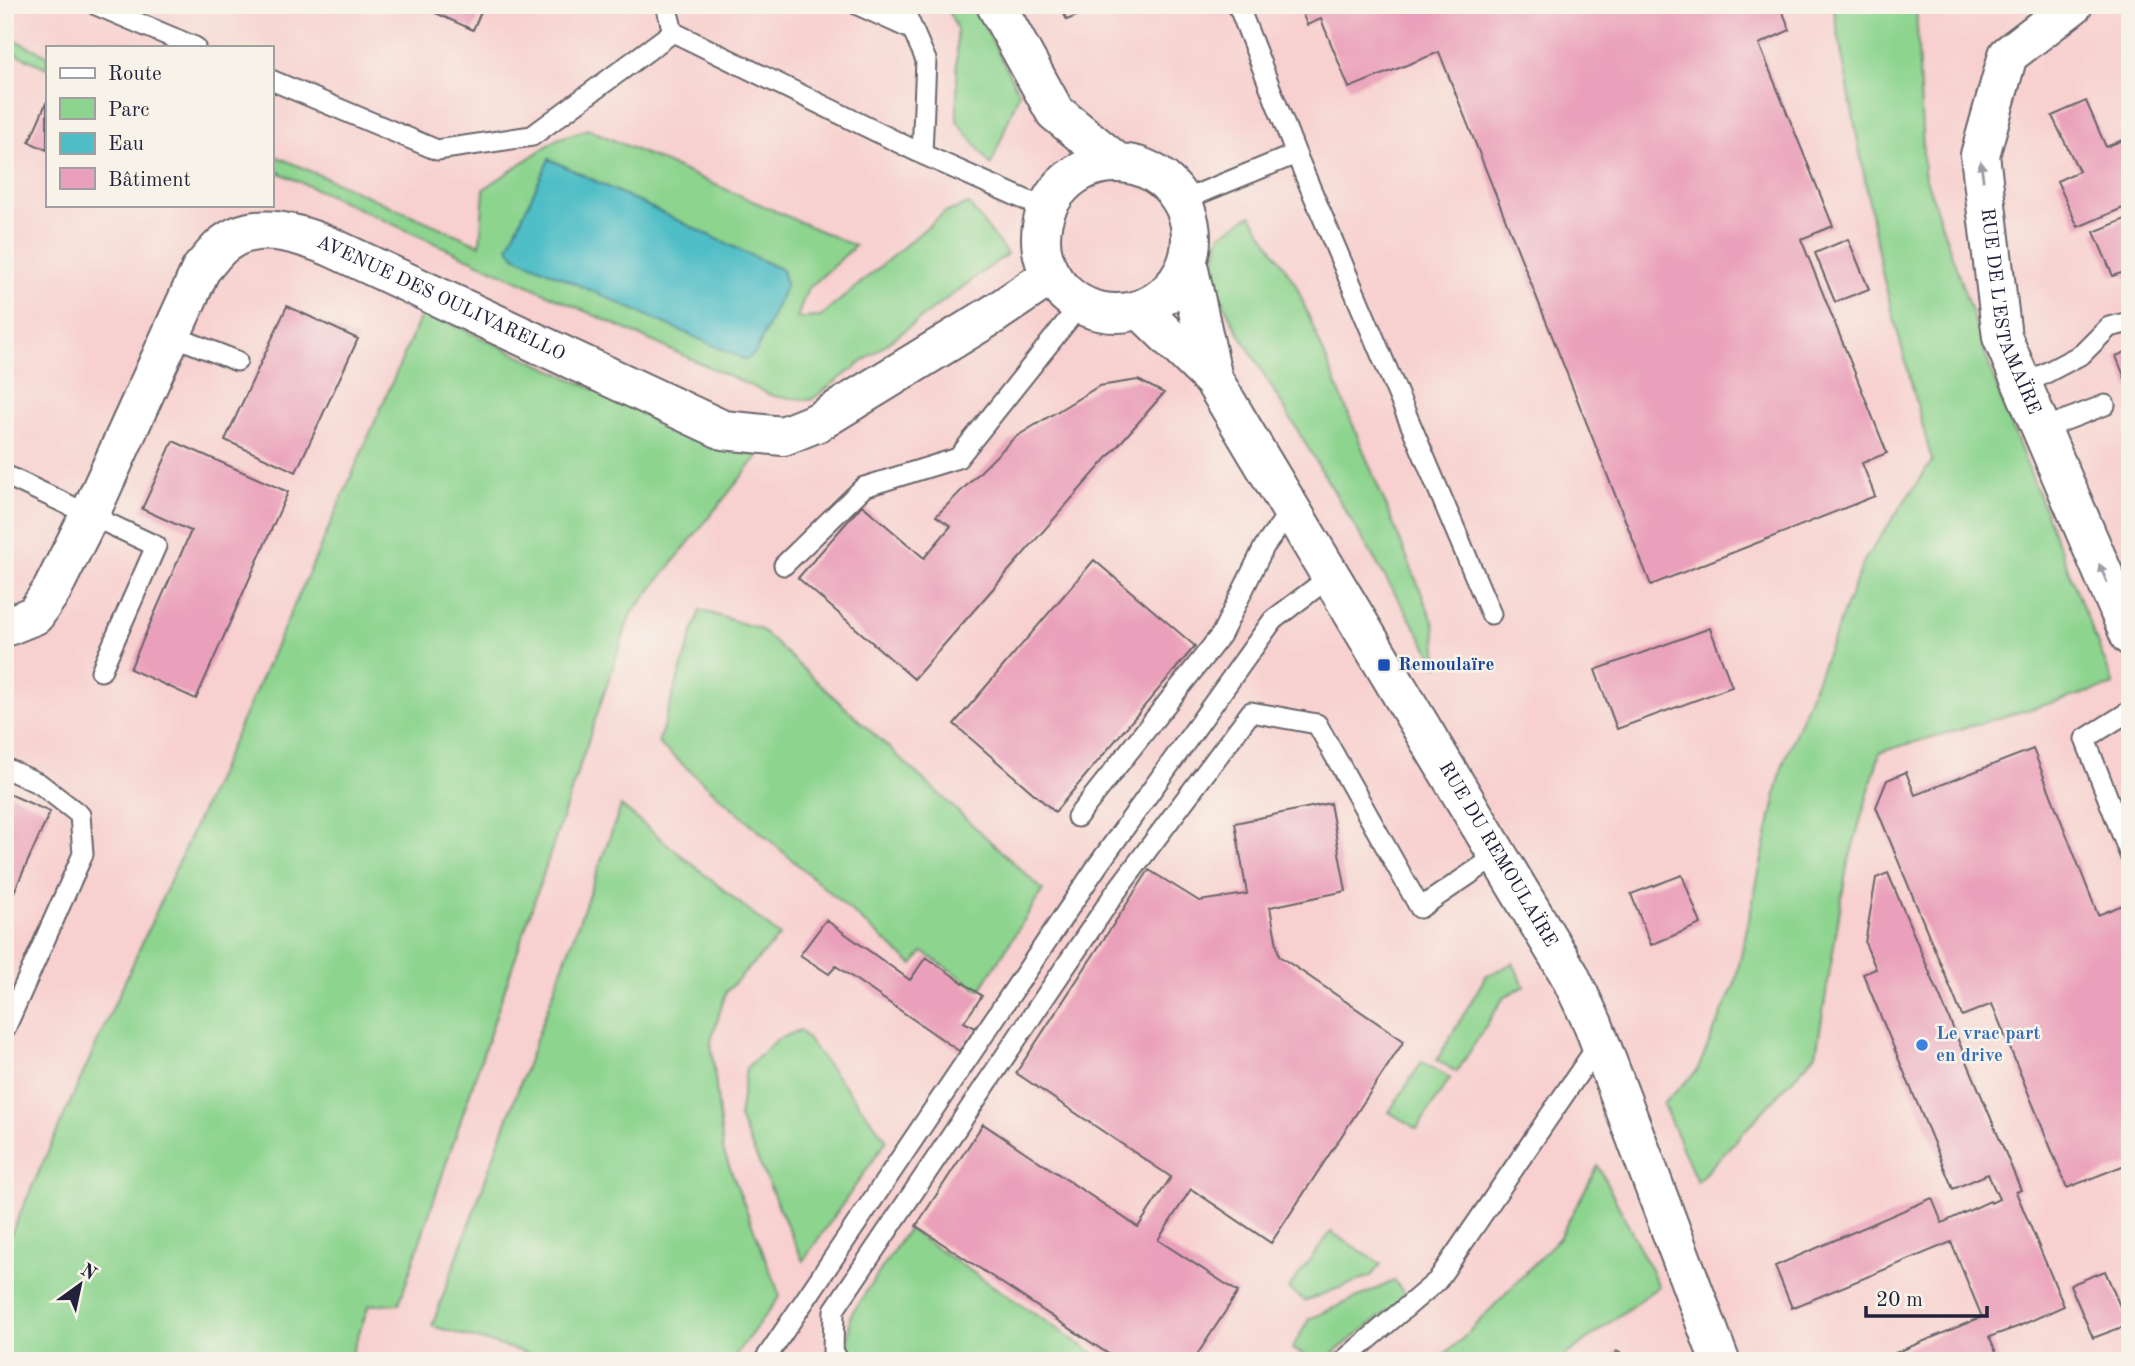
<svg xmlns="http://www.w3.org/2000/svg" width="2135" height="1366" font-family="'Old Standard TT',serif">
  <rect width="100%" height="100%" fill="#f7f3e8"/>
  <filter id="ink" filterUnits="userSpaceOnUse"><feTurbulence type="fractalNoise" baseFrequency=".0143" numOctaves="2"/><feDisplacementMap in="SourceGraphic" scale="14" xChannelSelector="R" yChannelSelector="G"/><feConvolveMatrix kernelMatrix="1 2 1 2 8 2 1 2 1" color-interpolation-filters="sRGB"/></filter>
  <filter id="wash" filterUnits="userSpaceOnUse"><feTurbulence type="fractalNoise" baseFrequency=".00686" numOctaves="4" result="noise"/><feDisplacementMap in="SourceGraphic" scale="28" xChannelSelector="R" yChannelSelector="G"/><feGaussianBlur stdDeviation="1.57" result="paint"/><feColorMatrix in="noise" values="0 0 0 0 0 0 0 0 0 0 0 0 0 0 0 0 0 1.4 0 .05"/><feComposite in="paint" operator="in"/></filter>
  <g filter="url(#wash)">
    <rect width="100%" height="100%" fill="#efe1c3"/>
    <path fill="#f7d0cf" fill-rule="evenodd" d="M5,5H2130V1361H5ZM47,47H271V205H47Z"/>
    <path fill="#8dd48f" stroke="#587b65" stroke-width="2" fill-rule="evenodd" d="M946,5H974L1019,93L991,165L957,121V29Z
      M1833,5H1916L1924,173L2000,397L2114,685L1880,752L1847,867L1816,1054L1697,1182L1663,1104L1697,1071L1735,983L1782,767L1864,561L1932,461L1882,273Z
      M5,36L47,55V68L5,49Z
      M588,129L855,246L807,290L797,318L820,317L944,213L969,204L1007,254L811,400L773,396L271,169V154L480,245L484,189L557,139ZM549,159L782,270L786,285Z
      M1251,215L1296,285L1434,624L1439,667L1231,319L1211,274L1220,235Z
      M423,311L718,446L758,456L630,616L399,1304L369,1305L349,1361H5V1247L320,548Z
      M700,610L760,629L1043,890L980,990L923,952L913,965L658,743Z
      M621,806L780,936L726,992L711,1041L723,1150L780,1296L731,1361H554L432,1326Z
      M1513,963L1524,986L1504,997L1457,1072L1437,1060L1486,976Z
      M800,1030L887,1140L803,1261L739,1118L746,1068L776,1040Z
      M1422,1062L1450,1078L1417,1129L1389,1112Z
      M1598,1166L1659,1286L1558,1361H1437L1462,1339L1559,1238Z
      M908,1229L1105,1361H853L848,1354L850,1316Z
      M1331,1232L1381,1264L1371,1276L1305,1301L1288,1289Z
      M1394,1281L1407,1296L1323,1361H1318L1292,1349L1309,1319Z"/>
    <path fill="#4fbec6" stroke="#387080" stroke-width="2" d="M549,159L782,270L786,285L756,352L746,360L516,257L508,247Z"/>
    <g id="blocks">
      <path fill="#eaa0ba" d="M418,5H484L473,30Z
        M1059,5H1102L1067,20Z
        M1299,5H1780L1790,30L1759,44L1833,226L1801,239L1887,453L1862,463L1875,496L1651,585L1439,52L1349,88L1321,19L1307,25Z
        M47,101V150L29,142Z
        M2086,101L2106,147L2130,137V205L2078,227L2057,181L2079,171L2052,116Z
        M2130,217V286L2124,272L2113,276L2094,232Z
        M1848,239L1869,289L1835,302L1815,253Z
        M287,306L358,339L296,472L225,440Z
        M2130,350V391L2116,356Z
        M1138,380L1164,393L914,679L798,578L862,505L924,558L951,526L936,516L1014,438L1099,386Z
        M173,441L288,492L196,699L130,669L191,531L142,509Z
        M1094,560L1195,646L1055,812L954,724Z
        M1710,628L1732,687L1617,729L1595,670Z
        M2033,749L2098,915L2125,904L2130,915V1163L2067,1188L1992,1004L1962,1016L1876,807L1887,780L1906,772L1915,795Z
        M5,792L50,812L5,912Z
        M1330,803L1346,891L1270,907L1279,956L1404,1041L1271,1243L1191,1189L1158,1240L1238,1292L1193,1361H1119L916,1226L983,1124L1138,1227L1171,1177L1016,1073L1149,870L1199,901L1247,894L1235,823Z
        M1888,873L2021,1190L2016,1192L2064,1306L2017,1327L1989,1337L2000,1361H1876L1982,1317L1951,1242L1792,1308L1775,1266L1932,1198L1942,1223L1990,1201L1991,1203L1999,1199L1988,1174L1953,1189L1863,974L1876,969L1865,943L1876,878Z
        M1682,875L1701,924L1651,945L1631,894Z
        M826,920L910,980L926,957L982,996L964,1022L976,1028L959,1051L836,966L829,974L800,955Z
        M2105,1271L2128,1325L2093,1338L2070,1285Z
        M1616,1351L1635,1361H1611Z"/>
    </g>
  </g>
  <g filter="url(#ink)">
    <use href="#blocks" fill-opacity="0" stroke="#6a656b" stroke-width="2"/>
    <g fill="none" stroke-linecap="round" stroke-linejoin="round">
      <defs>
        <path id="service" d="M96,5L195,47
          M666,5L673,32L922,154L1046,209
          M858,5L913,30
          M902,5L926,60L922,154
          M1238,5L1296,154L1491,614
          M271,80L437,150L532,136L673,32
          M1181,201L1296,154
          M171,335L237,361
          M2023,385L2082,354L2109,327L2130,322
          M2042,429L2105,405
          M5,475L156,546L101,671
          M784,565L864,487L958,458L1080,305
          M2130,711L2085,739L2130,855
          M5,768L40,784L80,815L83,854L5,1029
          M1077,817L1221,635L1264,547L1291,510
          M764,1361L1098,865L1273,620L1331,576
          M839,1361L833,1351L834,1310L1115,893L1251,712L1317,724L1420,908L1498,855
          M1343,1361L1437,1281L1600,1042"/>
        <g id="minor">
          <path id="s1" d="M2073,5L2008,55L1980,155L2002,337L2130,636"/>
          <path d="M1188,265L1213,379"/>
          <path id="s2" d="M1141,310L1214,381L1569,974L1593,1024L1720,1361"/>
          <path id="s3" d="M5,627L35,615L52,590L90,514L201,269C209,261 217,248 227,242C258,220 299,234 331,247L723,430L783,436L818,422L994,314L1050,276"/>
        </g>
        <path id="tertiary" d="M996,5L1055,112L1116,162
          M1041 238a75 75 0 1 1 150 0a75 75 0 1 1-150 0Z"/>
      </defs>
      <use href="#service" stroke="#6a656b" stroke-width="23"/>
      <use href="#minor" stroke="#6a656b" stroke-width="42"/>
      <use href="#tertiary" stroke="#6a656b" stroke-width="42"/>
      <use href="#service" stroke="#fff" stroke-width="19"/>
      <use href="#minor" stroke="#fff" stroke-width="38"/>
      <use href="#tertiary" stroke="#fff" stroke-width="38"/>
    </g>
    <defs><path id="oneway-solid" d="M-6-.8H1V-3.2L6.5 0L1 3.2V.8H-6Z" transform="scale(1.75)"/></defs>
    <g fill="#9c9ca7">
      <use href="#oneway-solid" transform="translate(1982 171) rotate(-97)"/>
      <use href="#oneway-solid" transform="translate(2103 573) rotate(-113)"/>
    </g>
  </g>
  <rect fill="#1a4fb4" stroke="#f7f3e8" stroke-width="2.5" x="1377" y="658" width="14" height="14" rx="3.5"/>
  <circle fill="#3f7fe0" stroke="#f7f3e8" stroke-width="2.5" cx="1922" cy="1045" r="7"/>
  <g text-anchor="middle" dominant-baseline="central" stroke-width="5" stroke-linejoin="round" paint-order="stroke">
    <g font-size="19" fill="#22223b" stroke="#f7f3e8">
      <text stroke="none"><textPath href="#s3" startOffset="684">AVENUE DES OULIVARELLO</textPath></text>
      <text stroke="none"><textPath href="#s1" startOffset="346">RUE DE L'ESTAMAÏRE</textPath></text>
      <text stroke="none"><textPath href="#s2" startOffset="654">RUE DU REMOULAÏRE</textPath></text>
    </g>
    <g font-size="19" font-weight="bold" fill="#164399" stroke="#f7f3e8" text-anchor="start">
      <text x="1398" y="665">Remoulaïre</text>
    </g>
    <g font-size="19" font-weight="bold" fill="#366cbe" stroke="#f7f3e8" text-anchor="start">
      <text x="1936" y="1034">Le vrac part<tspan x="1936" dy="22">en drive</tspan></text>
    </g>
  </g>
  <rect width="2135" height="1366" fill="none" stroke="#f7f3e8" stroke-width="28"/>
  <rect x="46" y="46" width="228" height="161" fill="#f7f3e8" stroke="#a29fa3" stroke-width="2"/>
  <rect x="60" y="68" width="35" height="10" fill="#ffffff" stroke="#a29fa3" stroke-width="2"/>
  <text x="108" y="80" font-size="21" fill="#22223b">Route</text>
  <rect x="60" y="98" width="35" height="21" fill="#8dd48f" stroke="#a29fa3" stroke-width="2"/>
  <text x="108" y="116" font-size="21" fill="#22223b">Parc</text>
  <rect x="60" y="133" width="35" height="21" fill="#4fbec6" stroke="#a29fa3" stroke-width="2"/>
  <text x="108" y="150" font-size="21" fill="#22223b">Eau</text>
  <rect x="60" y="168" width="35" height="21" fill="#eaa0ba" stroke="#a29fa3" stroke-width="2"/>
  <text x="108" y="186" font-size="21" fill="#22223b">Bâtiment</text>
  <g transform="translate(80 1285) rotate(33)" stroke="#f7f3e8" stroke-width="5" paint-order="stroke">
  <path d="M0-5L12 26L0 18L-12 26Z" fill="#22223b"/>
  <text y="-10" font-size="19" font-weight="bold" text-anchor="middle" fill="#22223b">N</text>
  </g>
  <path d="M1866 1306v10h121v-10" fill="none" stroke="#22223b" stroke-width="3.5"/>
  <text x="1876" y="1306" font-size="21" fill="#22223b" stroke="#f7f3e8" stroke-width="5" paint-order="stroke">20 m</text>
</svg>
